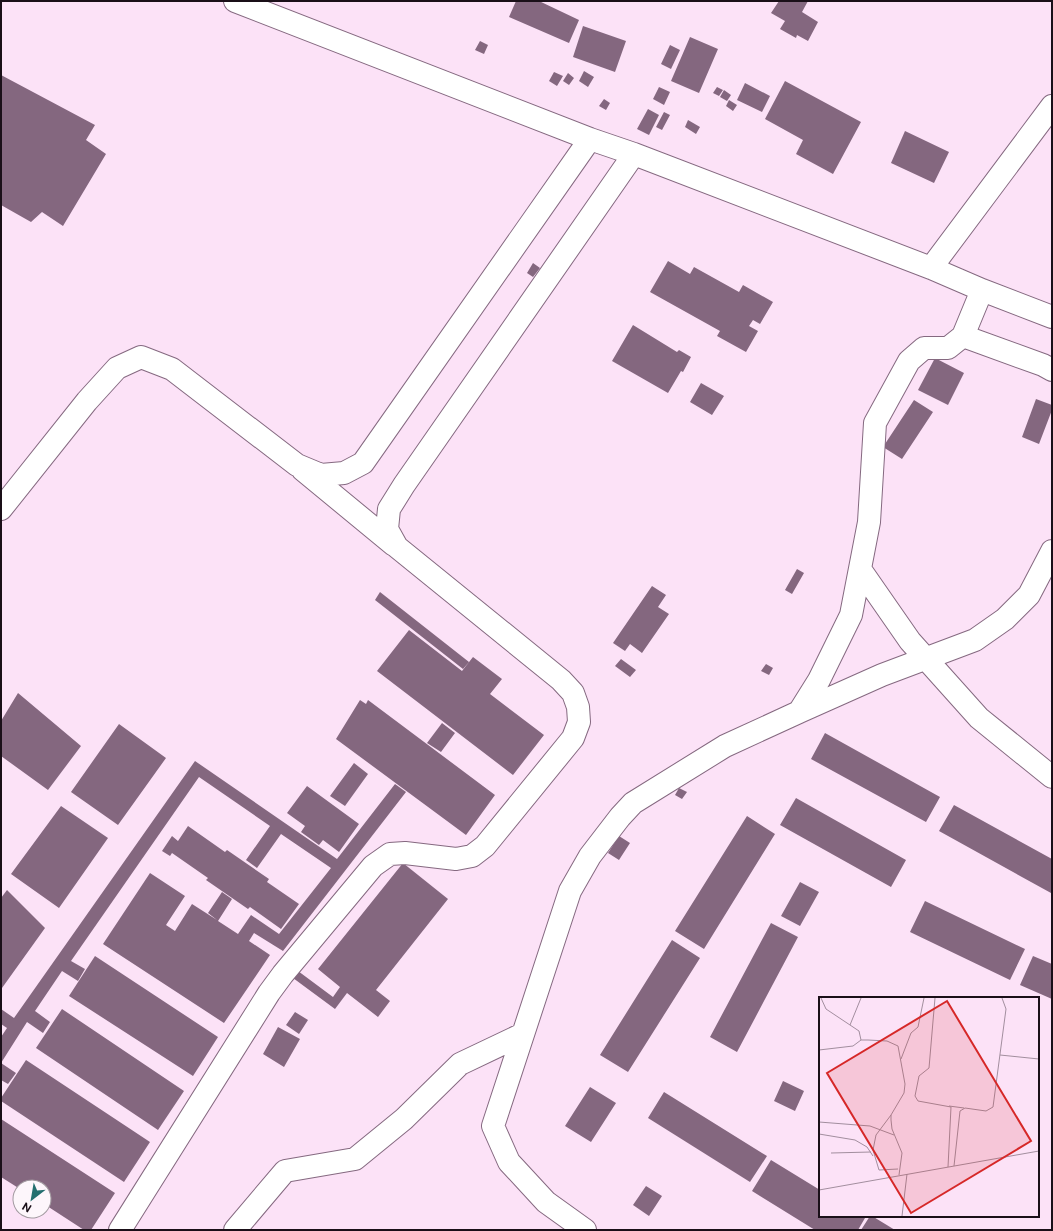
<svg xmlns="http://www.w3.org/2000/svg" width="1053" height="1231" font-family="'Public Sans',sans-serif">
  <rect width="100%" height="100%" fill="#fce2f7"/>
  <path fill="#84677f" d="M516,1H539L579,20L569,43L509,17Z
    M779,1H808L802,12L818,22L808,41L797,35L796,38L780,29L785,21L771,13Z
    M583,26L626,41L615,72L573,57Z
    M690,37L718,49L699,93L671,81Z
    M480,41L488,45L484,54L475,50Z
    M670,45L680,50L671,69L661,64Z
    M584,71L594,77L588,87L579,81Z
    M554,72L563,76L557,86L549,81Z
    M568,73L574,78L569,85L563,81Z
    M1,75L95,125L86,140L106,154L63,226L42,212L31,222L1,205Z
    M785,81L861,122L833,174L796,154L803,140L765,119Z
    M745,83L770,96L762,112L737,100Z
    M659,87L670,92L664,105L653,99Z
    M717,87L723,90L719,96L713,93Z
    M724,90L731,95L727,101L720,97Z
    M604,99L610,103L606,110L599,106Z
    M729,100L737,105L733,111L726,106Z
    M648,109L659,115L649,135L637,129Z
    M664,112L670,115L662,130L656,127Z
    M688,120L700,127L696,134L685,127Z
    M905,131L949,152L934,183L891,163Z
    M668,261L690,274L694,267L739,292L743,285L773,302L760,324L753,320L749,326L758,331L746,352L717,336L720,331L650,292Z
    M533,263L540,268L533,277L527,273Z
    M633,325L677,352L679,350L691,357L683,372L681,371L668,393L612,361Z
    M935,358L964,373L948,405L918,390Z
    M701,383L724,396L712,415L690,402Z
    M1036,399L1052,405V410L1039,444L1022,437Z
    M914,400L933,412L902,459L883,447Z
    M797,569L804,573L792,594L785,590Z
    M652,586L666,595L658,607L669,614L642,653L630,644L625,651L613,643Z
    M380,592L469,662L463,669L375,600Z
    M409,630L462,671L473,657L502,679L490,694L544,735L513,775L377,671Z
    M621,659L636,670L630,677L615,666Z
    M766,664L773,668L769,675L761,671Z
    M18,693L81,746L48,790L1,756V721Z
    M360,700L366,704L368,700L495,795L466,835L336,739Z
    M442,723L455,733L441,752L427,743Z
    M119,724L166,758L118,825L71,792Z
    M825,733L940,797L926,822L811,759Z
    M195,761L337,859L395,784L406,792L283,951L254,933L249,941L270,955L224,1023L103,944L150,873L185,896L166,925L175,931L192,904L217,920L208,913L222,892L232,899L218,921L238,934L251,915L279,934L331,868L281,834L257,868L246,860L270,826L199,777L71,961L85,969L78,981L62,971L35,1011L50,1022L43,1033L27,1022L1,1063V1037L7,1028L1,1024V1009L14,1018Z
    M354,763L368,774L345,806L330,796Z
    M307,786L359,824L339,852L323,840L319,845L301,832L305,826L287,813Z
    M679,788L687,792L682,799L675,795Z
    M796,798L906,860L891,887L780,825Z
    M954,805L1052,859L1051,893L939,831Z
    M61,806L108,838L59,908L11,874Z
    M747,816L775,834L704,949L675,931Z
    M188,826L225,852L227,850L269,879L267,882L299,904L281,929L250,907L248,909L206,880L208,878L172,853L170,856L162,851L172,836L178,841Z
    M619,836L630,843L619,860L608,853Z
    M403,863L448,899L376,990L390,1001L378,1017L347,993L335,1009L293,978L298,971L333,997L340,987L318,969Z
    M800,882L819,892L800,926L781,916Z
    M7,890L45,928L2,988L1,987V898Z
    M925,901L1025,949L1010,980L910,932Z
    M771,923L798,937L737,1052L710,1037Z
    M672,940L700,958L628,1072L600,1055Z
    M95,956L218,1037L193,1076L69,996Z
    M1033,956L1052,964V999L1020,985Z
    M62,1009L184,1091L158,1130L36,1048Z
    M295,1012L308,1020L299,1034L286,1025Z
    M278,1027L300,1039L284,1067L263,1054Z
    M26,1060L150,1142L124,1182L1,1101V1098Z
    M1,1063L16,1073L8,1084L1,1080Z
    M783,1081L804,1091L795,1111L774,1101Z
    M590,1087L616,1103L591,1142L565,1126Z
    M664,1092L767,1156L750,1182L648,1118Z
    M1,1119L115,1193L91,1230H84L44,1204V1187H20V1189L1,1177Z
    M771,1160L820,1190V1216H862L865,1218L858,1230H815L752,1191Z
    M646,1186L662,1196L649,1216L633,1205Z
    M870,1216H872L895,1230H861Z"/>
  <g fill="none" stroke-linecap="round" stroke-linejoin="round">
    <defs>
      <path id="minor" d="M235,1L590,139L634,154L931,268L982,290L1052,317
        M931,268L1052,106
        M963,336L1043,365L1052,370
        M303,470L394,545
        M1,509L87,401L117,368L141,357L172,369L297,465L321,475L344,473L363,463L590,139
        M860,569L910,641L979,718L1052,777
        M799,712L882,675L975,640L1005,619L1029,595L1052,551
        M120,1230L269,993L283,974L373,866L390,854L405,853L456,859L472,856L485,846L573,738L579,722L578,707L573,693L561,680L397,547L387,529L389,509L404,485L634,154
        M235,1230L285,1171L355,1159L404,1119L460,1064L523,1034
        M585,1230L546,1202L509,1162L493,1126L570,891L590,856L620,817L633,803L725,746L799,712L819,680L851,615L869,522L875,423L909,361L924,348H948L963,336L982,290"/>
    </defs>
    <use href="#minor" stroke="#856980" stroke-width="24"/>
    <use href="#minor" stroke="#fff" stroke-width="22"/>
  </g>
  <g transform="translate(819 997)">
    <rect width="220" height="220" fill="#fce2f7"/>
    <path fill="none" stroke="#a28e9e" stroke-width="1" d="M2,1L7,12L40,34L42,43M116,1L110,71L100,79L96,99L99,104L132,110L129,170M31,28L42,1M0,53L34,49L42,43H49L68,44L79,49L86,87L85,96L72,118V123L73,132L83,156L80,178M181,58L220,62V122M82,62L92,36L99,30L105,1M130,109L145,111M72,118L57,138L54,153L60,173L79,172M0,125L51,129L75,138M0,137L36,143L48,150L54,159M12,156L52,155M135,169L141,114L146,111L167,114L174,110L187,12L183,1M0,193L220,154M83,219L88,177"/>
    <path fill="#d62828" fill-opacity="0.15" stroke="#d62828" stroke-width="2" d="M128,4L212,144L92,216L8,76Z"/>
    <rect width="220" height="220" fill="none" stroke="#1a0f18" stroke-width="2"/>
  </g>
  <rect width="1053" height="1231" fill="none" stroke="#1a0f18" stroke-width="4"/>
  <g transform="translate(32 1199) rotate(211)"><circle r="19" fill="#fdf6fb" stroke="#a29aa0"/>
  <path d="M0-3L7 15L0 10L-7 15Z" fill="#246f6f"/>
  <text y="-6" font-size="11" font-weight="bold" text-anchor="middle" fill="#1a0f18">N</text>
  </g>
</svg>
